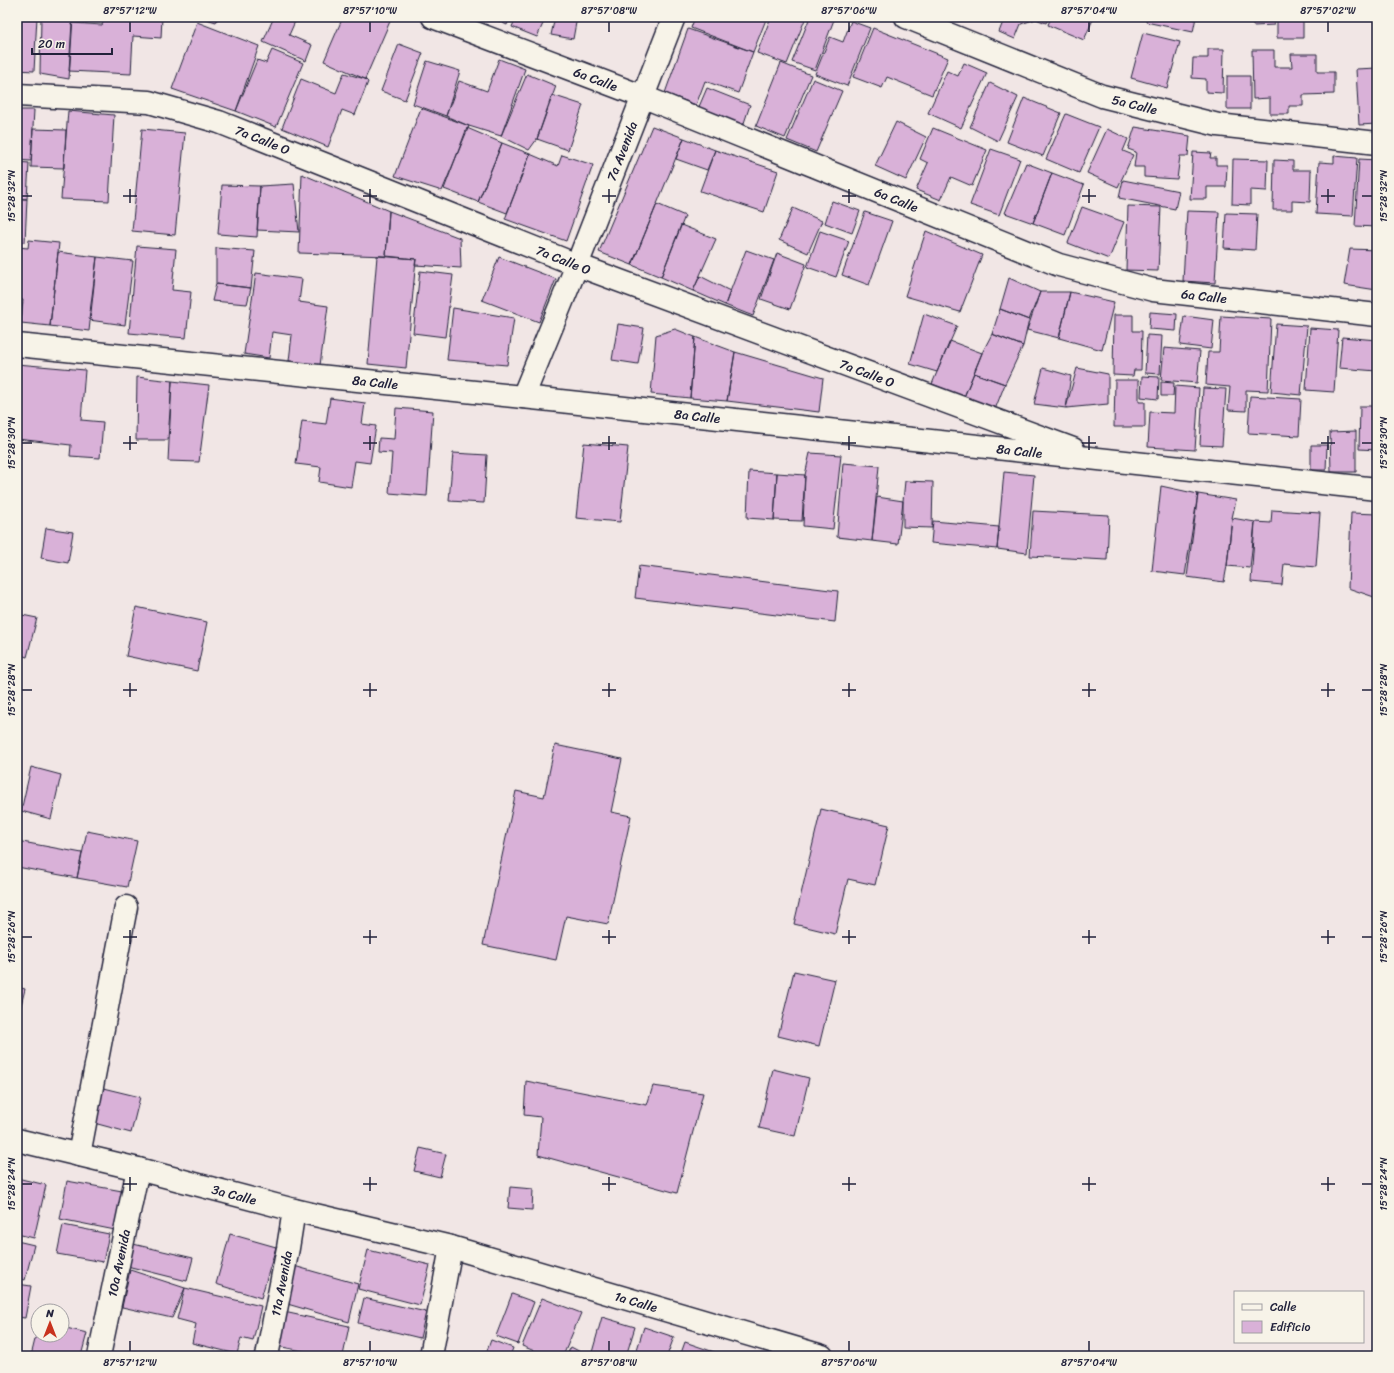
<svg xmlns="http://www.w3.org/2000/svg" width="1394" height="1373" font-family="Sriracha,sans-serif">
  <rect width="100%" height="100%" fill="#f1e6e5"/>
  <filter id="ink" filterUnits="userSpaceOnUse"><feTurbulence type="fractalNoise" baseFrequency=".025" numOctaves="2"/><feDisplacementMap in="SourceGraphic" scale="8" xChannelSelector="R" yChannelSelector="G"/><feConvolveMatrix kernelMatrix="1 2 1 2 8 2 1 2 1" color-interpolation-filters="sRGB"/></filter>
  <g filter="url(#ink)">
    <path fill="#d9b1d8" stroke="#22223b" d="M17,17H37L34,71L17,70Z
      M41,17H73L69,79L40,74Z
      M132,17H162L161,38L133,36L131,74L69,71L72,23L102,25L105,18L131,19Z
      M200,17H218L216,22Z
      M274,17H297L289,35L312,45L306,61L263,42Z
      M343,17H387L391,19L365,79L324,61Z
      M490,17H510L507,25Z
      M516,17H546L537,37L512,27Z
      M555,17H577L573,39L551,35Z
      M695,17H767L753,52L691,28Z
      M771,17H806L787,64L757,53Z
      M810,17H835L815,70L792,62Z
      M1005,17H1049L1046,23L1036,19L1021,24L1015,39L999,32Z
      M1051,17H1094L1084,40L1048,25Z
      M1147,17H1196L1193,32L1146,22Z
      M1253,17H1273L1274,25L1253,26Z
      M1277,18H1303V38H1277Z
      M851,21L870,28L847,86L815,74L830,37L843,42Z
      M197,22L259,46L236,111L172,89Z
      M873,28L948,58L932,95L887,77L882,88L853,77Z
      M688,29L753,52L738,93L705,81L696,105L665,93Z
      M1143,33L1180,42L1167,88L1131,78Z
      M399,44L423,53L405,100L381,91Z
      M1208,49H1224L1223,93L1206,92V79L1192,78L1193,58H1208Z
      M272,50L303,63L276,127L236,111L257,60L266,63Z
      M1252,50H1274V67H1292L1291,54H1317V72H1334V94L1303,95V106H1289V114H1270V98L1253,99Z
      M499,59L525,69L501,136L469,126L446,116L459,81L487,91Z
      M427,61L460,71L446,116L413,104Z
      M781,63L811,75L785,138L756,126Z
      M964,63L987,73L961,128L928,113L947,71L958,76Z
      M1377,68V124L1359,125L1356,69Z
      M344,73L365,79L368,82L355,115L342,110L328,147L282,128L301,79L336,93Z
      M527,74L556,86L537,139L529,150L501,136Z
      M1227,76H1250V109H1227Z
      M813,79L842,91L816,152L787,140Z
      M990,83L1018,97L998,141L970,127Z
      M707,88L750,105L743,126L698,109Z
      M552,95L583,105L568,150L537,139Z
      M1024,98L1061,113L1043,156L1007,142Z
      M421,108L469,126L442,191L395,176Z
      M17,110H34L31,161L17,160Z
      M68,111L114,115L109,201L61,199Z
      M1066,114L1099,127L1079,173L1046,159Z
      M896,122L926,137L906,180L875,166Z
      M652,126L684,138L632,265L599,252Z
      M1135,127L1190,136L1188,156H1180L1177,179L1144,177V167H1134L1136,152L1128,149Z
      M467,128L502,143L478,202L444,189Z
      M933,128L987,150L972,186L951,177L941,200L916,190L928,163L920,159Z
      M33,129L66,130L64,168L31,167Z
      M142,129L185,133L175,235L132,231Z
      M1107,129L1128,139L1123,151L1133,155L1118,187L1087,173Z
      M684,138L715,150L707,170L676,159Z
      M502,143L530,154L507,213L478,202Z
      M991,149L1020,159L999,215L970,205Z
      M715,150L778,171L764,212L700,191Z
      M1193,152L1211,153L1210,158H1216V165H1227L1226,187H1207V199H1190Z
      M530,154L558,166L562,155L593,165L566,241L505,219Z
      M1334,156L1357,158L1353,216L1316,214L1319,162L1334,163Z
      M1233,159L1268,160L1267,191L1250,190V205L1232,204Z
      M1359,159L1377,160V227L1355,226Z
      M1274,160L1293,161V170H1311L1310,202L1292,201V210H1273Z
      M17,162L29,163L27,199L17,198Z
      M1026,163L1052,173L1033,223L1005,213Z
      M1052,173L1084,185L1065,235L1033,223Z
      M302,174L389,211L386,256L299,253Z
      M1123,180L1179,191L1175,209L1119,198Z
      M294,184L299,232L257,230L260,186Z
      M222,185L260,186L257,237L218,234Z
      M17,199H27L25,242H17Z
      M832,201L860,211L852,233L825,223Z
      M657,204L685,216L661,277L632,265Z
      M1128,206L1161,207L1158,271L1126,270Z
      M1082,207L1124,222L1109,259L1068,243Z
      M793,208L822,221L808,253L779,240Z
      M389,211L460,238L461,268L415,265L416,259L386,256Z
      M1187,211L1219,212L1215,283L1183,281Z
      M865,212L892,221L869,285L842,275Z
      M1226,213L1257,214L1255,250L1224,248Z
      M681,225L716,239L693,291L661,277Z
      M820,231L849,241L836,277L807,267Z
      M926,231L982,255L960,312L905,296Z
      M29,240L59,243L50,326L21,323L23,300L17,299V247L28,248Z
      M137,246L176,249L172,290L191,292L186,338L129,333Z
      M216,248L255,251L251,288L216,284Z
      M1350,249L1377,250V290L1344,285Z
      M746,250L774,260L753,316L725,305Z
      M58,252L97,257L89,331L50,326Z
      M777,253L806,264L790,309L761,299Z
      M377,256L416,259L406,368L368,364Z
      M97,257L133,261L125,325L89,320Z
      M499,257L556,279L539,322L482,300Z
      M420,271L453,275L445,337L413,333Z
      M256,273L302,279L299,302L328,306L320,365L289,361L292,335L272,332L269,358L244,354Z
      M700,276L730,291L725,305L693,291Z
      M1009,278L1040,292L1029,320L1000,309Z
      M216,284L251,288L247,304L212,301Z
      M1040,292H1070L1059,338L1027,330Z
      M1070,292L1114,302L1102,350L1059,338Z
      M453,308L514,318L507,365L447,360Z
      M1000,309L1029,320L1023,346L992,334Z
      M1150,312L1177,314L1176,331L1149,329Z
      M924,314L957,326L937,372L910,364Z
      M1114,315H1133V331H1142L1141,370H1134L1133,376L1113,375Z
      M1184,316L1214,320L1211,349L1180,345Z
      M1221,316L1271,319L1268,391L1246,390V411L1228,410L1230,387L1206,385L1208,352H1219Z
      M618,324L644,328L638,364L612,360Z
      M1276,324L1307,326L1301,395L1271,392Z
      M1310,328L1338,330L1334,392L1306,390Z
      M675,329L695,337L690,398L651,394L656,335Z
      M992,334L1023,346L1005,384L974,373L982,353Z
      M1147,335L1162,336L1160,374L1145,373Z
      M695,337L735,352L727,401L690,398Z
      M1342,337L1377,340V371L1339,368Z
      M950,341L982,353L964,397L932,384Z
      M1164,348L1200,351L1197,383L1161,380Z
      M735,352L823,378L819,412L727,401Z
      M17,364L85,370L81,420L103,422L100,458L70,456L71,445L17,439Z
      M1043,368L1071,376L1066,408L1034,404Z
      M1077,368L1108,374V404L1066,408Z
      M974,373L1005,384L994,412L964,397Z
      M1142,376L1159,377L1158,399L1141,397Z
      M137,377L172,381L168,440H136Z
      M1115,380H1139V402H1145V427H1114Z
      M172,381L209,385L199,462L168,461Z
      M1161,382L1174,383L1173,396H1161Z
      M1175,386L1199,388L1195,450L1148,447L1150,412L1174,413Z
      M1203,388L1226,389L1222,446L1200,445Z
      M1250,396L1301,399L1299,436L1248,433Z
      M330,398L365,403L362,424L376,426L370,463L355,461L351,487L319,482L321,467L296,464L302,421L326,424Z
      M1360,406H1377V450L1359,449Z
      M396,408L433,411L427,496L389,493L392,453L378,452L379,438L394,439Z
      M1356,431V472H1331L1330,432Z
      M584,443L628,447L620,522L576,518Z
      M1311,445H1327L1326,470H1311Z
      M453,453L487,455L484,503L449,501Z
      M810,453L841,455L833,529L803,526L805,475Z
      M843,463L879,466L872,541L837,537Z
      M749,471L777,473L774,520L747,518Z
      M1004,472L1034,475L1027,553L997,549Z
      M777,473L805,475L802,521L774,520Z
      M905,481L933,482L932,528L903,527V501Z
      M1161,486L1198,494L1185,575L1152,571Z
      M1198,494L1236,500L1232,518L1227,566L1224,582L1187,577Z
      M877,497L903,501L898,544L872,541Z
      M1272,510L1320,513L1316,567L1284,564L1282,585L1251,582L1255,522L1271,523Z
      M1033,511L1109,515L1107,560L1030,556Z
      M1351,513L1377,514V598L1348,588Z
      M1232,518L1255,522L1250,568L1227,566Z
      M933,521L999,527L997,549L931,543Z
      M46,528L73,532L68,563L41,558Z
      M639,566L838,591L835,622L635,598Z
      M136,607L207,622L197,671L126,656Z
      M17,614L37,618L27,657L17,654Z
      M555,745L622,759L611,812L631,816L608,924L566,916L556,960L483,945L516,791L544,797Z
      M31,767L61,775L51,819L21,811Z
      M821,809L889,825L875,885L848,879L835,934L794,924Z
      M87,831L137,841L127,887L77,878Z
      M17,841L82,853L77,878L17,867Z
      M794,971L835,980L819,1046L778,1036Z
      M17,987L25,989L17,1022Z
      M773,1069L809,1078L795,1136L759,1128Z
      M526,1081L647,1105L653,1086L703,1093L677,1193L538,1155L541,1117L524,1115Z
      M103,1088L140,1097L131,1133L94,1123Z
      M420,1148L446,1154L440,1177L414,1171Z
      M17,1178L46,1185L34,1238L17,1234Z
      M67,1181L122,1191L115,1230L60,1219Z
      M510,1187L533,1189L532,1210L508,1208Z
      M63,1225L109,1234L103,1262L57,1254Z
      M230,1234L276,1247L261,1298L216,1284Z
      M17,1241L34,1245L25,1280L17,1278Z
      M133,1244L193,1258L187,1281L127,1266Z
      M368,1250L430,1265L420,1305L358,1289Z
      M294,1266L358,1284L349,1322L284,1303Z
      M130,1270L185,1288L172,1318L122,1307Z
      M17,1284L31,1286L25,1318L17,1317Z
      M185,1288L261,1306L253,1341L241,1338L237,1354L192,1343L196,1324L177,1319Z
      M512,1294L534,1302L518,1344L496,1336Z
      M364,1298L426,1312L420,1338L358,1323Z
      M542,1298L581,1313L563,1356H547L522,1346Z
      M284,1312L349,1326L343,1356H328L277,1346Z
      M602,1317L635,1327L626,1356H591Z
      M38,1327V1335H62V1327L87,1333L81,1356H31Z
      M644,1327L674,1337L667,1356H635Z
      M491,1340L513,1348L510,1356H485Z
      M685,1342L714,1352L713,1356H680Z
      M571,1347L588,1356H566Z"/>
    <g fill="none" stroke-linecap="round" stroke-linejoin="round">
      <defs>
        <g id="minor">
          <path id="s1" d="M433,17L644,97L1059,265L1153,290L1377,315"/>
          <path id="s2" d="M906,17L1102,96L1218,125L1377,143"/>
          <path id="s3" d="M17,95L149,102L219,122L577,265L1073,449"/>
          <path id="s4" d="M17,345L523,397L1377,489"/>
          <path id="s5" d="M523,397L577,265L674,17"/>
          <path id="s6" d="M17,1140L138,1169L294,1210L451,1247L822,1356"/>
          <path d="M79,1155L126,907"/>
          <path id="s7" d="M99,1356L138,1169"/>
          <path id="s8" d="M267,1356L288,1248L294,1210"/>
          <path d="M431,1356L451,1247"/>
        </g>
      </defs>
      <use href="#minor" stroke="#22223b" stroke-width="25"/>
      <use href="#minor" stroke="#f7f3e8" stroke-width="22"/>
    </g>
  </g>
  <path fill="none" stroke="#22223b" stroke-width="1.5" d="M130,22V32M370,22V32M609,22V32M849,22V32M1089,22V32M1328,22V32M130,189V203M370,189V203M609,189V203M849,189V203M1089,189V203M1328,189V203M22,196H32M123,196H137M363,196H377M602,196H616M842,196H856M1082,196H1096M1321,196H1335M1362,196H1372M130,436V450M370,436V450M609,436V450M849,436V450M1089,436V450M1328,436V450M22,443H32M123,443H137M363,443H377M602,443H616M842,443H856M1082,443H1096M1321,443H1335M1362,443H1372M130,683V697M370,683V697M609,683V697M849,683V697M1089,683V697M1328,683V697M22,690H32M123,690H137M363,690H377M602,690H616M842,690H856M1082,690H1096M1321,690H1335M1362,690H1372M130,930V944M370,930V944M609,930V944M849,930V944M1089,930V944M1328,930V944M22,937H32M123,937H137M363,937H377M602,937H616M842,937H856M1082,937H1096M1321,937H1335M1362,937H1372M130,1177V1191M370,1177V1191M609,1177V1191M849,1177V1191M1089,1177V1191M1328,1177V1191M22,1184H32M123,1184H137M363,1184H377M602,1184H616M842,1184H856M1082,1184H1096M1321,1184H1335M1362,1184H1372M130,1341V1351M370,1341V1351M609,1341V1351M849,1341V1351M1089,1341V1351"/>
  <g text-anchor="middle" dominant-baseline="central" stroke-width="3" stroke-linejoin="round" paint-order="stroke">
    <g font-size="13" fill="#22223b" stroke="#f7f3e8">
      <text stroke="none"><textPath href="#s1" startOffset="174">6a Calle</textPath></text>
      <text stroke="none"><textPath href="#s2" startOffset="245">5a Calle</textPath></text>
      <text stroke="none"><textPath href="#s3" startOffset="252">7a Calle O</textPath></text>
      <text stroke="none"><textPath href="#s5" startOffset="265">7a Avenida</textPath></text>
      <text stroke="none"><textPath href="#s1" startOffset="498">6a Calle</textPath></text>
      <text stroke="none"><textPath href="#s3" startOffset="576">7a Calle O</textPath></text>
      <text stroke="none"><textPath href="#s1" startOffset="822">6a Calle</textPath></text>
      <text stroke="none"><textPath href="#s3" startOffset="900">7a Calle O</textPath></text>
      <text stroke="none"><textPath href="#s4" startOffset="360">8a Calle</textPath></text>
      <text stroke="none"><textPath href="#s4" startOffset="684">8a Calle</textPath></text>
      <text stroke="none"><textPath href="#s4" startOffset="1008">8a Calle</textPath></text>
      <text stroke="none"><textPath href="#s6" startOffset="224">3a Calle</textPath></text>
      <text stroke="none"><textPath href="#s7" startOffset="95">10a Avenida</textPath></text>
      <text stroke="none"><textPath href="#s8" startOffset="74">11a Avenida</textPath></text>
      <text stroke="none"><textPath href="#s6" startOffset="640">1a Calle</textPath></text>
    </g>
  </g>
  <rect width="1394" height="1373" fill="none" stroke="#f7f3e8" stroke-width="44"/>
  <rect x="1234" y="1291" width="130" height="52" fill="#f7f3e8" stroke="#a29fa3"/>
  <rect x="1242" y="1304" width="20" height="6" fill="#f7f3e8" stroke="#a29fa3"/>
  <text x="1270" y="1311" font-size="12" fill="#22223b">Calle</text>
  <rect x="1242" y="1321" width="20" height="12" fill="#d9b1d8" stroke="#a29fa3"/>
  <text x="1270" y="1331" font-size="12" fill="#22223b">Edificio</text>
  <g transform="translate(50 1323)"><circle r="19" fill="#f7f3e8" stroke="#a29fa3"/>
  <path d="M0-3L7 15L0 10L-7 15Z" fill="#c8321e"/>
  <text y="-6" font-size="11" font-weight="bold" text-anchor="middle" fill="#22223b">N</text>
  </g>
  <path d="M32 48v6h80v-6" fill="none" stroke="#22223b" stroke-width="2"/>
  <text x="38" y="48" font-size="12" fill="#22223b" stroke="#f7f3e8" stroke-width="3" paint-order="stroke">20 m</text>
  <rect x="22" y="22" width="1350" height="1329" fill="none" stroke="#22223b" stroke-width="1.5"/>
  <g font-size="10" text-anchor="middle" fill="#22223b">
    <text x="130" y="14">87°57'12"W</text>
    <text x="370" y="14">87°57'10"W</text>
    <text x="609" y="14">87°57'08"W</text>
    <text x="849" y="14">87°57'06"W</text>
    <text x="1089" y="14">87°57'04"W</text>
    <text x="1328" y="14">87°57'02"W</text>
    <text transform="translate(11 196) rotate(-90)" y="4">15°28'32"N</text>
    <text transform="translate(1383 196) rotate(-90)" y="4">15°28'32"N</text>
    <text transform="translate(11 443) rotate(-90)" y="4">15°28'30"N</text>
    <text transform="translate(1383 443) rotate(-90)" y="4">15°28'30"N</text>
    <text transform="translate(11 690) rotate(-90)" y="4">15°28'28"N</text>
    <text transform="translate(1383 690) rotate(-90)" y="4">15°28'28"N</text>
    <text transform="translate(11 937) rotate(-90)" y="4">15°28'26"N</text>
    <text transform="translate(1383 937) rotate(-90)" y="4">15°28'26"N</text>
    <text transform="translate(11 1184) rotate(-90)" y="4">15°28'24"N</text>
    <text transform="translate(1383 1184) rotate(-90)" y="4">15°28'24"N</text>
    <text x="130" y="1366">87°57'12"W</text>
    <text x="370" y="1366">87°57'10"W</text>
    <text x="609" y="1366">87°57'08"W</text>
    <text x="849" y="1366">87°57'06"W</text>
    <text x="1089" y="1366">87°57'04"W</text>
  </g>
</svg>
